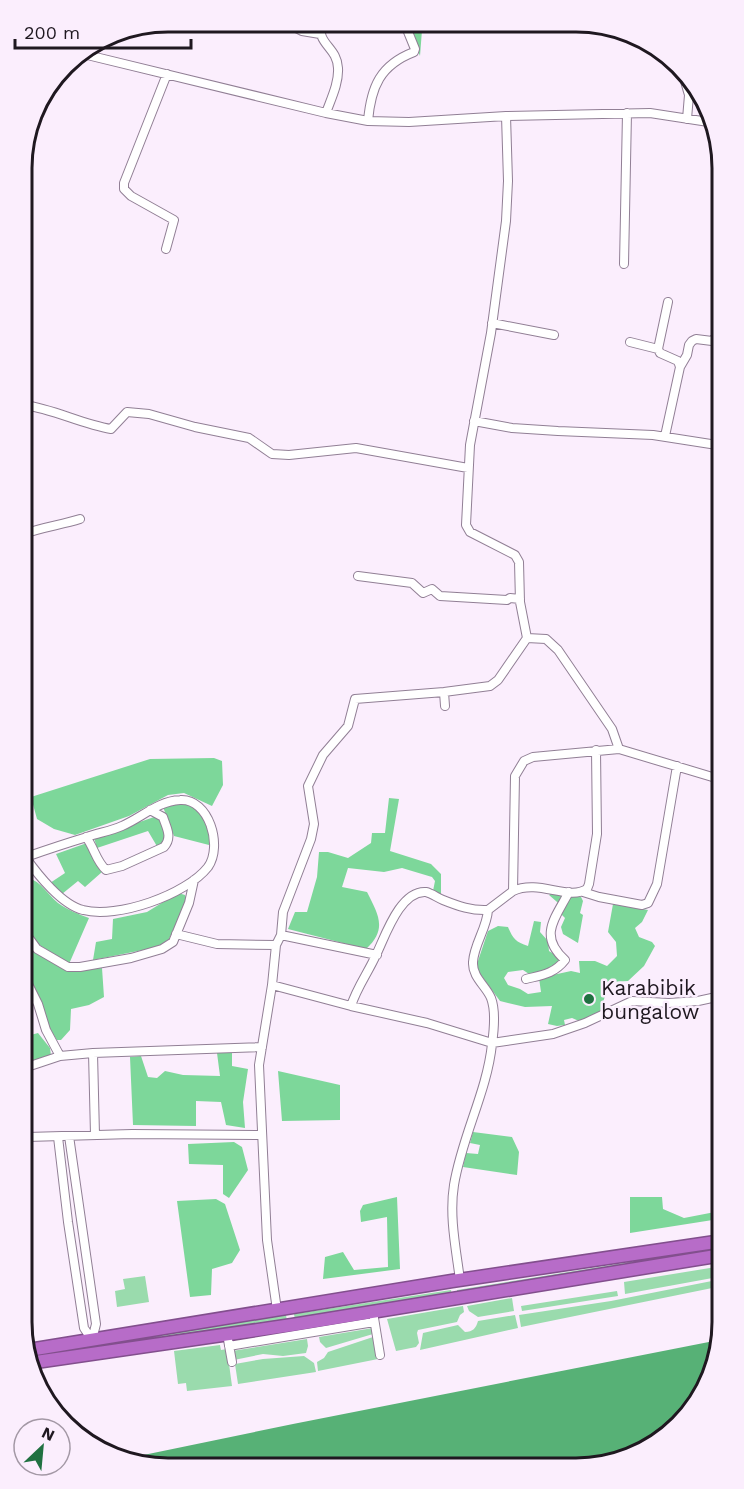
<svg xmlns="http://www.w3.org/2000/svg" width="744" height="1489" font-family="'Work Sans',sans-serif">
  <rect width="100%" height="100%" fill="#fbeefd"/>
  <path fill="#9adbad" d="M722,1247V1252L457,1294V1290Z
    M716,1267L718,1277L625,1294L624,1282Z
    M145,1276L149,1302L117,1307L115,1291L125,1289L123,1279Z
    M722,1279V1286L521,1327L519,1315L611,1301Z
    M451,1290L452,1296L295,1320L294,1314Z
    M617,1291L618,1296L522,1311L521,1306Z
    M512,1298L514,1311L478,1317L469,1311L467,1306Z
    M463,1306L464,1312L460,1315L457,1322L418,1330L417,1333L419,1343L416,1347L396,1351L387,1319Z
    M286,1315L287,1321L105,1349L104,1342Z
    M515,1315L518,1328L420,1350L423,1333L458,1325L465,1332C473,1332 476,1328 478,1321Z
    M373,1328V1334L326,1348L320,1342L319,1337Z
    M373,1337L378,1359L318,1371L317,1362L324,1358L328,1352Z
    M307,1339L308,1346L306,1353L283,1356L263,1354L234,1360L232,1351Z
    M220,1345L221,1350L227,1349L232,1386L187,1391L186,1383L178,1384L174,1351Z
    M304,1356L314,1363L316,1372L238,1384L235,1364L263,1359Z"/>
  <path fill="#7dd79a" d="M412,23H428L422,30L420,56L411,31Z
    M214,758L222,761L223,785L212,806L184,793L168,795L129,816L75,835L54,829L37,819L31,797L150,759Z
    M389,798L399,799L390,851L431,864L441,874V895L433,891L435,881L432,877L402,868L384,872L348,868L342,887L367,892C378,914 388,929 366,949L288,929L295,912H307L317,877L319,852H328L348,858L371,843L372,833H385Z
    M179,803C193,804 206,815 209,829C210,833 209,840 209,845L174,836L163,807Z
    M154,817L160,819L167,838L165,842L158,848L148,831L97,848L94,838Z
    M87,843L102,872L85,887L78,881L62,894L50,883L65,873L56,854Z
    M28,878C42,882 47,894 58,903C68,910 78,914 89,918L69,964L38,944L26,929V880Z
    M178,893L185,895L187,900L169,939L158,947L93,960L96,942L112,939L113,919L147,912Z
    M552,893L581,897L583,901L580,913L583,915L578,943L563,934L561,927L565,918L561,914L564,908L549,895Z
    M613,904L648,910L642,922L635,928L639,937L652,942L655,946L644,966L628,981L610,982L603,1002L604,1008L596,1014L579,1021L572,1018L564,1020L565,1025L557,1026L548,1024L552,1006L525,1007L500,1001L478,971L477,964L488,931L498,926L508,927C513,939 516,942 528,946L534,921L541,922L540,932L548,941L549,951L557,956L560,960L549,971L529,974L523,970L508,972L504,978L508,985L520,989L528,994L541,992L539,978L571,971L580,973L579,961H595L607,966L617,956L616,942L608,932Z
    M26,939L50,958L71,971L102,968L104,997L89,1005L71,1009L70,1030L61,1040H57C41,1018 43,995 27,975Z
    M38,1033L50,1048L51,1056L27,1063V1036Z
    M217,1053H232V1066L248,1069L243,1102L245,1128L226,1125L221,1102L196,1101V1126L133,1125L130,1057L141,1056L148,1077L157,1078L165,1071L183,1075L220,1076Z
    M278,1071L340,1085V1120L282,1121Z
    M473,1132L512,1137L519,1152L517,1175L463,1167L466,1153L478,1154L480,1145L470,1143Z
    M234,1142L242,1147L248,1170L229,1198L223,1194V1165L189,1164L188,1144Z
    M397,1197L400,1269L323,1279L325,1257L343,1252L354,1270L388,1267L387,1217L361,1222L360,1211L363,1205Z
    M630,1197H662L663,1209L684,1218L715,1212L719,1219L630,1233Z
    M216,1199L225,1204L240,1250L232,1263L212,1269L211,1295L190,1297L177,1201Z"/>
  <path fill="#57b176" d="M719,1340L692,1411L623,1460L148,1467L129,1458L293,1424Z"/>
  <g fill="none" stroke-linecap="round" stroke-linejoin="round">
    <defs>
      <path id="minor" d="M285,22L302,31L320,34
        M322,22C315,44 337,46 338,68C339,83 331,99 326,113
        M79,53L326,113L368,121L409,122L506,116L650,113L715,123
        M682,71L689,95L687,119
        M506,116L508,181L506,221L491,333L470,445L466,525L470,532L515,555L519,562L520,602L527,638L546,639L558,650L612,729L619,749L719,779
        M368,121C371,87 380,65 414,52L415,49L404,22
        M166,249L174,220L131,196L124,189V183L167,74
        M624,264L627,113
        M668,302L658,349L660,353L678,361L680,367
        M492,323L554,335
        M630,342L658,349
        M24,405C54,409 81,424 111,429L127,412L149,414L195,427L249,438L272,454L289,455L356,448L468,468
        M474,421L512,428L558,431L653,435L717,445
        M665,436L680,367L687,355L689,345L692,341L696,339L712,341L717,336
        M24,534C42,527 61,525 80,519
        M358,576L412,583L423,593L432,589L440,596L507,600L510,598L520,599
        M444,692L445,706
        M86,837C94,847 96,861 106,870L122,866L164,847C173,837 166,827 163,817L150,810
        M26,857C46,850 67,843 87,837C98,833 111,831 122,826C141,818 158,801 180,800C209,798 223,846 208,867C186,895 117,919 83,910C62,905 38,875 26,858
        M513,891C539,879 568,901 587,889L589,884L597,834L596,750
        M583,892L599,897L642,905L648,903L657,884L677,766
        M488,910C472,911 458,906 443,900C438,898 431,893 426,892C400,890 385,937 376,955C368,973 357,987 351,1006L427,1023L492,1043L553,1034L585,1023L632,1001L669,1003L698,1001L721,996
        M26,934L37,949L68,967H80L131,958L162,949L173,942L189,903L194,880
        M176,934L217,944L276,945
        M281,935L283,912L311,839L314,824L308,786L323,755L348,726L355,699L444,692L490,686L498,680L527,638
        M526,979C542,975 554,974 565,960C538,936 555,918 569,892
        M27,982L38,1004L46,1030L60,1056L93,1053L262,1047
        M272,985L351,1006
        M93,1053L95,1135
        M27,1067L60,1056
        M69,1136L96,1324L92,1340
        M27,1137L132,1134L261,1135
        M58,1137L68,1222L84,1328L92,1340
        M460,1280C456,1249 449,1216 454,1185C462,1136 487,1092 492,1044C494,1030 496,1011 491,998C486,986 472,977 473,962C474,944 487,928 488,910L513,891L515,776L524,761L533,757L619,749
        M277,1310L267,1240L259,1065L272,985L276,945L281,935L377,955
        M374,1318L380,1355
        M227,1334L232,1362
        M229,1346L374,1322"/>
      <path id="highway" d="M29,1350L452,1281L722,1241
        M29,1363L292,1325L722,1255"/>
    </defs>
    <use href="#minor" stroke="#917f95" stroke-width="10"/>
    <use href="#highway" stroke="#824f8d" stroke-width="15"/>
    <use href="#minor" stroke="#fff" stroke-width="8"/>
    <use href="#highway" stroke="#b76cc8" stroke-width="12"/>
  </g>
  <circle fill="#207141" stroke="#fbeefd" stroke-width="2" cx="589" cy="999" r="6"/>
  <g text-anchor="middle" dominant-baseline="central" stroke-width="5" stroke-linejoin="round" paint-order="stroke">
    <g font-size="21" fill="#1f1820" stroke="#fbeefd" text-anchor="start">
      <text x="601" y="987">Karabibik<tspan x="601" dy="24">bungalow</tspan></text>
    </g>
  </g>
  <path d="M0 0H744V1489H0ZM168 32H576A136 136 0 0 1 712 168V1322A136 136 0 0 1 576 1458H168A136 136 0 0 1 32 1322V168A136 136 0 0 1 168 32Z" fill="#fbeefd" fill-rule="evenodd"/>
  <path fill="none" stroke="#1f1820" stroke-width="3" d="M168 32H576A136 136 0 0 1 712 168V1322A136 136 0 0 1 576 1458H168A136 136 0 0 1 32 1322V168A136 136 0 0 1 168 32Z"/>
  <g transform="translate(42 1447) rotate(26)"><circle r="28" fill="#fbeefd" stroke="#a398a5" stroke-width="1.5"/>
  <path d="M0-4.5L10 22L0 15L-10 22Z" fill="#207141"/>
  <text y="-9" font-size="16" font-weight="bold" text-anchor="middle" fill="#1f1820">N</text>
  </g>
  <path d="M15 39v9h176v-9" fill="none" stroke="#1f1820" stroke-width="3"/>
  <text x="24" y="39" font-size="18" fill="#1f1820" stroke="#fbeefd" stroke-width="4.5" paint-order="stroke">200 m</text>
</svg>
